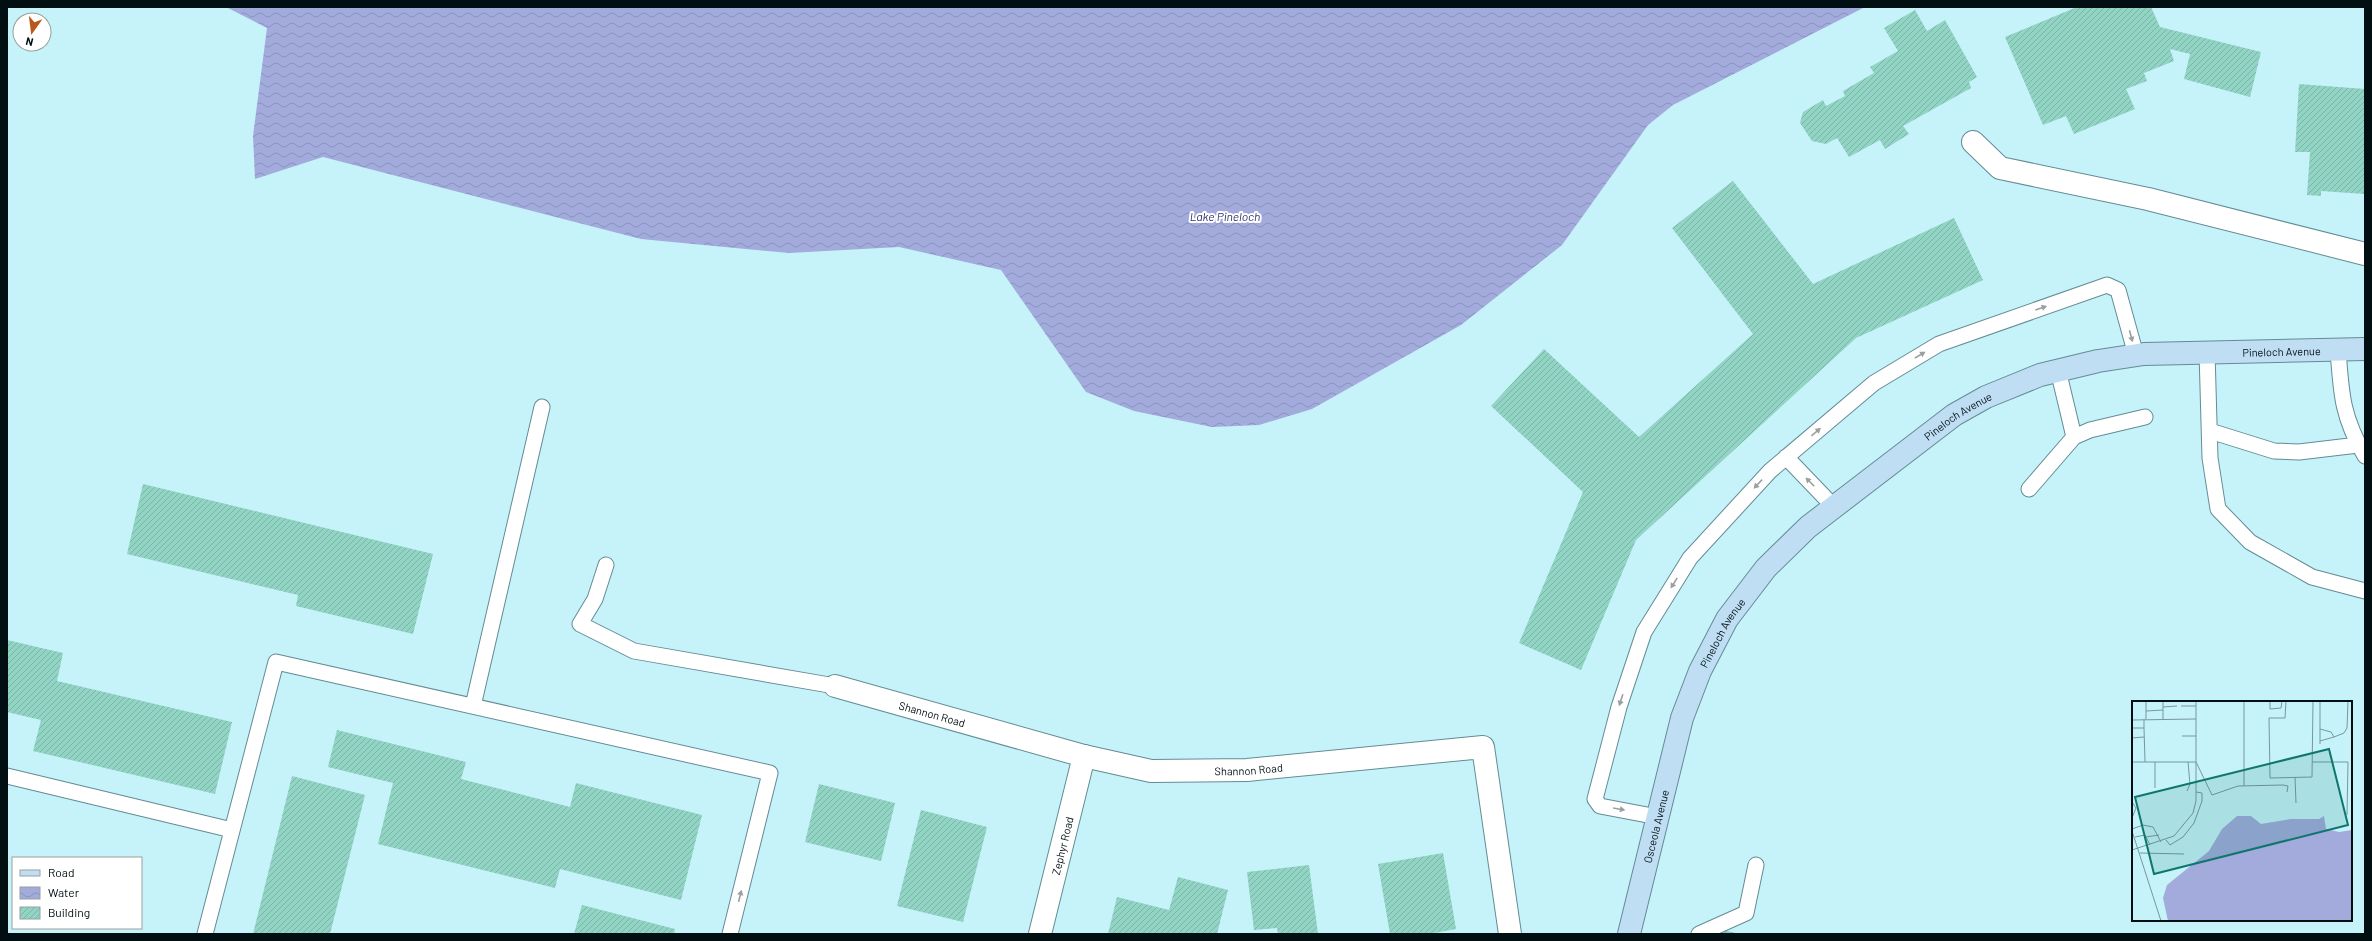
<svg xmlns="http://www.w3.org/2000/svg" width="2372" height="941" font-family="Barlow,sans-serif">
  <defs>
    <pattern id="water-waves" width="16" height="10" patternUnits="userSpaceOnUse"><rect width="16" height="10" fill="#a2abdc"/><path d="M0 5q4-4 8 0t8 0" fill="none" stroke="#8a92bc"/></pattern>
    <pattern id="building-hatch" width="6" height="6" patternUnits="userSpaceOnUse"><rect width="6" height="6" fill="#91d4c4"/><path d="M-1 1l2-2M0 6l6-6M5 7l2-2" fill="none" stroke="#7bb5a7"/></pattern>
  </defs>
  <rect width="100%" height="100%" fill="#c6f2fa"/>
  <path fill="url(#water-waves)" d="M226,7H1865L1673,105L1648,125L1562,245L1461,325L1312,409L1259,425L1212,427L1134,411L1086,392L1001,270L899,247L789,253L641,239L323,157L255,179L253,136L267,28Z"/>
  <path fill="url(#building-hatch)" d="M2077,7H2151L2160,27L2261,52L2250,97L2184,79L2190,54L2170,49L2174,61L2144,73L2147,81L2126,89L2135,109L2074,134L2066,116L2043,125L2005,37Z
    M1915,10L1927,31L1945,20L1977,77L1969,82L1971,88L1903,126L1909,134L1885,149L1880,140L1849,157L1837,138L1826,144L1812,141L1800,123L1803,112L1823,100L1826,106L1845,96L1843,91L1874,73L1870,67L1898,51L1884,28Z
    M2299,84L2365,89V194L2321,191V196L2307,195L2310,152H2295Z
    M1733,181L1813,284L1954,218L1983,280L1856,338L1636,540L1581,670L1519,643L1583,492L1491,406L1544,349L1639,437L1753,334L1672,228Z
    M143,484L433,554L413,634L296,606L298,595L127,554Z
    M7,640L63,653L57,681L232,722L215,794L33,751L41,720L7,712Z
    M337,730L466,762L461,779L570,807L576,783L702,815L681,900L560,869L555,888L378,844L393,783L328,767Z
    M292,776L365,795L330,934H253Z
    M819,784L895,803L881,861L805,842Z
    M921,810L987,827L963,922L897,906Z
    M1443,853L1456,929L1429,934H1390L1378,864Z
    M1309,865L1318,934H1278L1277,928L1254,930L1247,872Z
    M1178,877L1228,890L1217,934H1108L1117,897L1169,910Z
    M582,905L675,929L674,934H574Z
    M1724,930L1736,933V934H1723Z"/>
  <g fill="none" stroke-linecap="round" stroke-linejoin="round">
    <defs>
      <path id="lane" d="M2338,349C2341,393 2342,417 2365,456
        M2207,352L2210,458L2218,509L2250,542L2312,577L2365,591
        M2058,370L2074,437
        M2210,431L2274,451L2299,452L2358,445
        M1786,457L1834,507
        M2029,489L2074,437L2090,430L2145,417
        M606,565L595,599L580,624L634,651L835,686
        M473,706L542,407
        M7,776L232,830
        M1658,817L1600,806L1595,799L1619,707L1644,632L1690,558L1770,471L1874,383L1939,344L2107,285L2118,290L2136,355
        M205,934L276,662L770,773L730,934
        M1699,934L1746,913L1756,865"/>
      <g id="street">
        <path d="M1973,142L2000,168L2148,199L2365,254"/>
        <path id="s1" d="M835,686L1084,756L1151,771L1247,770L1483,747L1510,934"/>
        <path id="s2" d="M1040,934L1084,756"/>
      </g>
      <g id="secondary">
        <path id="s3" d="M1629,934L1682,718L1700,671L1727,619L1766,568L1808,527L1834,507L1954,415L1986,397L2040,375L2098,361L2144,354L2365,349"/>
      </g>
    </defs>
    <use href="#lane" stroke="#638c94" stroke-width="17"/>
    <use href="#street" stroke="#638c94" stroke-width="24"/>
    <use href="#secondary" stroke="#638c94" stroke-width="24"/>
    <use href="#lane" stroke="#fff" stroke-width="15"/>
    <use href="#street" stroke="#fff" stroke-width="22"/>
    <use href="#secondary" stroke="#bfdef4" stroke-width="22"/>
  </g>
  <defs><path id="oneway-solid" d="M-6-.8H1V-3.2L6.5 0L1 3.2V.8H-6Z"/></defs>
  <g fill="#9a9fa0">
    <use href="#oneway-solid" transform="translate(2041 308) rotate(-19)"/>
    <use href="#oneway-solid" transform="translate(2131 336) rotate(75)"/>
    <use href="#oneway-solid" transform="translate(1920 355) rotate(-31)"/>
    <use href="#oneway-solid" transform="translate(1816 432) rotate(-40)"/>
    <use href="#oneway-solid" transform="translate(1810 482) rotate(-135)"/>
    <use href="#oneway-solid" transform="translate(1758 484) rotate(133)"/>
    <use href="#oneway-solid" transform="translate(1674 583) rotate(122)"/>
    <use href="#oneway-solid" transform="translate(1621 700) rotate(108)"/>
    <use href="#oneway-solid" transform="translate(1619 809) rotate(10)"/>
    <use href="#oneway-solid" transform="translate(740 896) rotate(-76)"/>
  </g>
  <g text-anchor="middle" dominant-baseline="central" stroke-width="4" stroke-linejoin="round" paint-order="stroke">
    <g font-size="11" fill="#020f12" stroke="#fff">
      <text stroke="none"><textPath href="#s3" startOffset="977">Pineloch Avenue</textPath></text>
      <text stroke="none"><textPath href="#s3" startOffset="641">Pineloch Avenue</textPath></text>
      <text stroke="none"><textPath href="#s3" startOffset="317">Pineloch Avenue</textPath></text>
      <text stroke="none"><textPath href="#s1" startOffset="101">Shannon Road</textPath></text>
      <text stroke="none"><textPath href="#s1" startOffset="425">Shannon Road</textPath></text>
      <text stroke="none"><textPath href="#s3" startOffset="111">Osceola Avenue</textPath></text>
      <text stroke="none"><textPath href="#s2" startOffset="91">Zephyr Road</textPath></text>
    </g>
    <g font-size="12" font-style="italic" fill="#2d316c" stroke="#fff">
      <text x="1225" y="216">Lake Pineloch</text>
    </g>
  </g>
  <g transform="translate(2132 701)">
    <rect width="220" height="220" fill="#c6f2fa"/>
    <path d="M105,115H119L129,123L159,118H187L192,115L194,128L207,131L220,129V220H36L31,197L35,184L77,150L90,128Z" fill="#a2abdc"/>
    <path fill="none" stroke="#78979d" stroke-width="1" d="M14,0V18M112,0V85M138,0V8L149,7L150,0M154,0L153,17H137L138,77L180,76L181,0M188,0V43M49,5H64M31,6L45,5M14,10L31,9M31,18V0M0,19L64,18M0,27H12V18M12,27L13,61M188,28L199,31L202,36L212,32L215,27L216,0M50,35H64M0,37L12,36M188,40L202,36M0,61H64M23,61V87M64,61L80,94L106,85L151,84L156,85L155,91M180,61H216L215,114M163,76L164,102M55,90L58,83L56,61M0,101L4,107L0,117M0,128L11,124L21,126L29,141M0,130L29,220M3,136L13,134L18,144M14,136L27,134M34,139L38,144L51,136L62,122L70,100V92L64,91M0,149L42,135L61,112L64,100V0M8,152L52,153"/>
    <path fill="#0f766e" fill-opacity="0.15" stroke="#0f766e" stroke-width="2" d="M197,48L216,124L22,173L3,96Z"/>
    <rect width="220" height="220" fill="none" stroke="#020f12" stroke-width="2"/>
  </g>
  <rect width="2372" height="941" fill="none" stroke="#020f12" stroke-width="16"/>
  <rect x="12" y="857" width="130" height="72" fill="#ffffff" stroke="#9a9fa0"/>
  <rect x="20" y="870" width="20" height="6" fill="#bfdef4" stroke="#9a9fa0"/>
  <text x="48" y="877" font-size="12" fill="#020f12">Road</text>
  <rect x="20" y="887" width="20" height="12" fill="url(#water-waves)" stroke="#9a9fa0"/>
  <text x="48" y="897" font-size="12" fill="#020f12">Water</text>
  <rect x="20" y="907" width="20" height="12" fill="url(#building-hatch)" stroke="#9a9fa0"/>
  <text x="48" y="917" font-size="12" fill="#020f12">Building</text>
  <g transform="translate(32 32) rotate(194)"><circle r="19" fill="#ffffff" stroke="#9a9fa0"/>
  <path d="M0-3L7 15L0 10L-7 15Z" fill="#ba581b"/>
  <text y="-6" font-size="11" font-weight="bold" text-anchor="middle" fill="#020f12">N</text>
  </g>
</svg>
